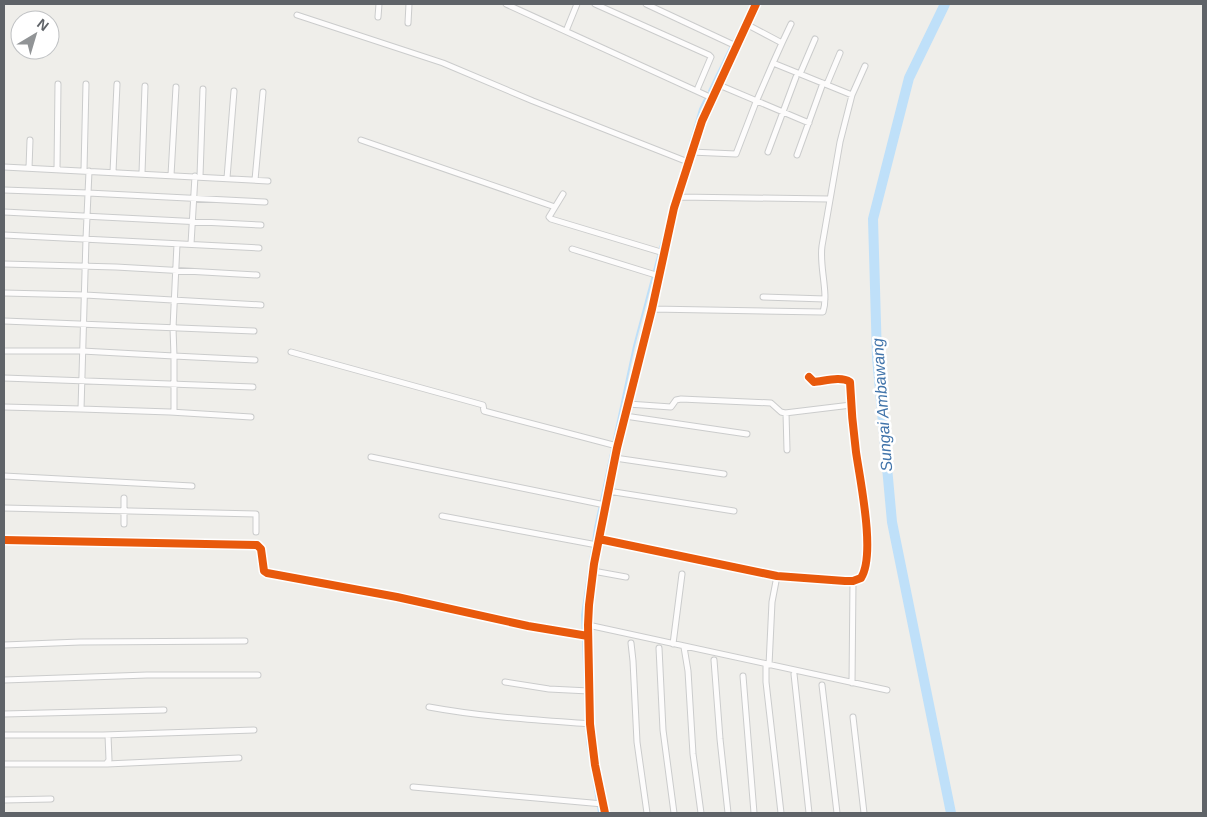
<svg xmlns="http://www.w3.org/2000/svg" width="1207" height="817" font-family="Arial,sans-serif">
  <rect width="100%" height="100%" fill="#efeeea"/>
  <g fill="none" stroke-linecap="round" stroke-linejoin="round">
    <path stroke="#bfe0f9" stroke-width="2" d="M734,41L752,4
      M709,91L730,48
      M686,157L700,109L705,99
      M660,248L684,165
      M599,813L587,741L582,615L595,528L634,346L658,256"/>
    <path stroke="#bfe0f9" stroke-width="10" d="M945,4L909,78L873,219L877,357L892,522L951,813"/>
    <defs>
      <path id="minor" d="M506,4L712,98
        M595,4L709,55L711,57L697,90
        M646,4L736,46
        M297,15L443,63L533,101L688,162
        M378,17L379,4
        M408,23L409,4
        M746,24L782,43L773,63L852,95L865,66
        M566,31L577,4
        M782,43L791,24
        M800,74L815,39
        M827,84L840,53
        M719,85L809,123
        M361,140L555,207
        M691,152L736,154L756,102L773,63
        M768,152L796,77
        M797,155L823,83
        M4,167L268,181
        M29,168L30,140
        M57,169L58,84
        M84,170L86,84
        M89,171L86,239L81,409L170,412L251,417
        M113,172L117,84
        M142,173L145,86
        M171,175L176,87
        M200,176L203,89
        M227,178L234,91
        M255,180L263,92
        M4,190L88,193L265,202
        M563,194L549,217L551,219L664,253
        M678,197L829,199
        M4,212L261,225
        M4,235L259,248
        M177,244L173,328L174,356L255,360
        M191,244L195,176
        M572,249L659,276
        M4,264L116,267L257,275
        M4,293L85,295L261,305
        M763,297L825,299
        M652,309L823,312C829,293 819,267 822,246L840,142L852,95
        M4,321L254,331
        M4,351H82L174,356V412
        M291,352L483,405L484,411L617,446
        M4,378L253,387
        M628,404L671,407L676,400L681,399L771,403L781,412L785,413L851,405
        M4,407L81,409
        M786,413L787,450
        M625,416L747,434
        M371,457L605,505
        M615,458L724,474
        M4,476L192,486
        M608,491L734,511
        M4,508L256,514V532
        M442,516L597,545
        M124,524V498
        M599,539L777,576L845,581H853L861,578C876,555 860,480 856,452C853,429 851,406 850,382C841,376 825,381 814,382L809,377
        M4,540L257,545L261,549L264,571L267,573L397,597L528,626L588,636
        M593,571L626,577
        M588,625L887,690
        M631,643L633,661L637,742L647,813
        M673,644L682,574
        M4,645L80,642L245,641
        M684,647L688,671L693,754L701,813
        M659,648L663,730L674,813
        M714,660L720,739L728,813
        M766,664V682L781,813
        M769,665L772,602L777,576
        M794,674L809,813
        M743,676L754,813
        M4,680L147,675H258
        M505,682L549,689L589,691
        M852,683L853,581
        M822,685L837,813
        M429,707C483,717 536,720 590,724
        M4,714L164,710
        M853,717L864,813
        M4,735H103L254,730
        M4,764H106L109,760L108,735
        M107,764L239,758
        M413,787L603,804
        M4,800L51,799
        M605,813L595,765L590,724L588,625L589,605L594,564L617,448L652,309L674,208L702,121L756,4"/>
    </defs>
    <use href="#minor" stroke="#cbcccc" stroke-width="7"/>
    <use href="#minor" stroke="#fdfcfc" stroke-width="5"/>
    <defs>
      <path id="cycleway" d="M599,539L777,576L845,581H853L861,578C876,555 860,480 856,452C853,429 851,406 850,382C841,376 825,381 814,382L809,377
        M4,540L257,545L261,549L264,571L267,573L397,597L528,626L588,636
        M605,813L595,765L590,724L588,625L589,605L594,564L617,448L652,309L674,208L702,121L756,4"/>
    </defs>
    <use href="#cycleway" stroke="#fff" stroke-width="11"/>
    <use href="#cycleway" stroke="#e8590c" stroke-width="8"/>
  </g>
  <g text-anchor="middle" dominant-baseline="central" stroke-width="5" stroke-linejoin="round" paint-order="stroke">
    <g font-size="16" font-style="italic" fill="#4174aa" stroke="#fff">
      <text transform="translate(882 405) rotate(-94)">Sungai Ambawang</text>
    </g>
  </g>
  <rect width="1207" height="817" fill="none" stroke="#5f6368" stroke-width="10"/>
  <g transform="translate(35 35) rotate(38)"><circle r="24" fill="#ffffff" stroke="#bfc1c3"/>
  <path d="M0-4L9 19L0 12L-9 19Z" fill="#919496"/>
  <text y="-8" font-size="14" font-weight="bold" text-anchor="middle" fill="#5f6368">N</text>
  </g>
</svg>
